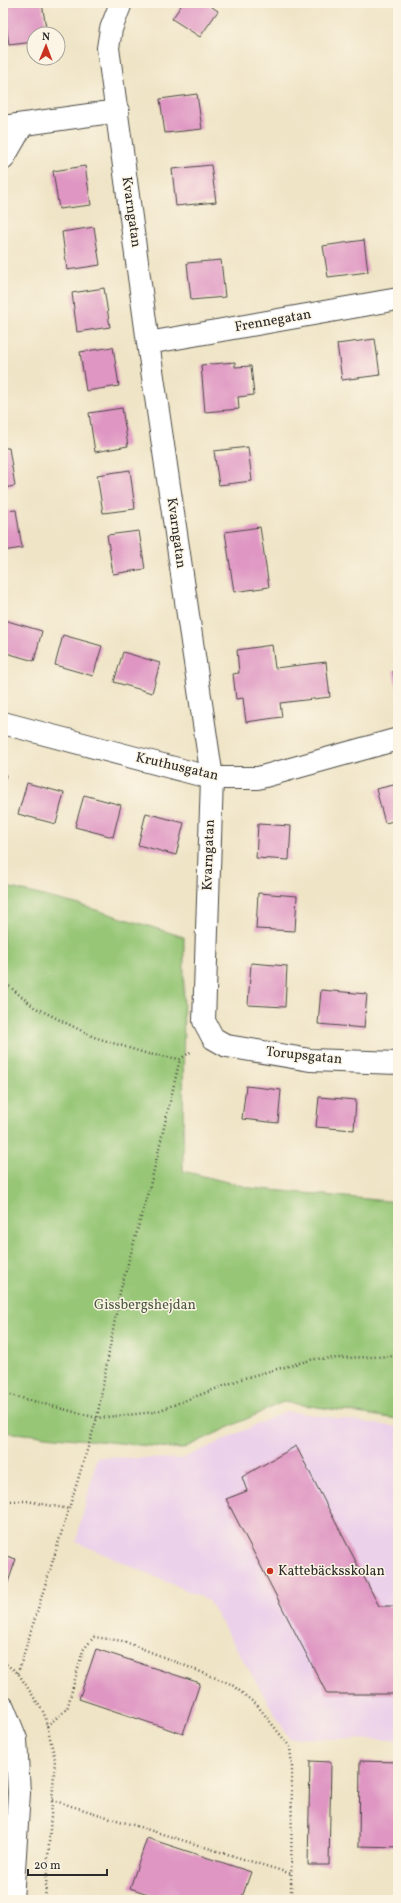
<svg xmlns="http://www.w3.org/2000/svg" width="401" height="1903" font-family="Vollkorn,serif">
  <rect width="100%" height="100%" fill="#fcf5e5"/>
  <filter id="ink" filterUnits="userSpaceOnUse"><feTurbulence type="fractalNoise" baseFrequency=".025" numOctaves="2"/><feDisplacementMap in="SourceGraphic" scale="8" xChannelSelector="R" yChannelSelector="G"/><feConvolveMatrix kernelMatrix="1 2 1 2 8 2 1 2 1" color-interpolation-filters="sRGB"/></filter>
  <filter id="wash" filterUnits="userSpaceOnUse"><feTurbulence type="fractalNoise" baseFrequency=".012" numOctaves="4" result="noise"/><feDisplacementMap in="SourceGraphic" scale="16" xChannelSelector="R" yChannelSelector="G"/><feGaussianBlur stdDeviation="0.9" result="paint"/><feColorMatrix in="noise" values="0 0 0 0 0 0 0 0 0 0 0 0 0 0 0 0 0 1.4 0 .05"/><feComposite in="paint" operator="in"/></filter>
  <g filter="url(#wash)">
    <rect width="100%" height="100%" fill="#efe4c6"/>
    <path fill="#ecd1ea" d="M286,1411L398,1427V1740L289,1738L208,1600L76,1542L97,1457L182,1459Z"/>
    <path fill="#96c676" stroke="#607850" d="M3,886L80,905L184,937L183,1171L251,1188L398,1202V1419L283,1402L182,1449L3,1432Z"/>
    <g id="blocks">
      <path fill="#df96c3" d="M3,3H42L47,34H34V42L9,45Z
        M183,3H206L218,11L200,37L172,19Z
        M197,94L202,129L165,133L160,99Z
        M211,165L216,202L176,206L172,169Z
        M85,166L91,205L59,209L53,171Z
        M94,227L100,265L67,270L62,232Z
        M364,240L368,272L328,277L323,246Z
        M221,260L225,297L191,300L187,263Z
        M104,288L110,327L77,332L72,293Z
        M375,339L380,375L342,380L337,344Z
        M113,347L119,386L86,391L80,352Z
        M235,362V367L251,366L254,395L238,397L239,409L205,412L201,365Z
        M3,407L7,426H3Z
        M122,408L128,446L95,452L89,413Z
        M248,447L252,481L219,485L214,451Z
        M3,448H9L15,486L3,488Z
        M130,470L135,509L103,513L97,475Z
        M16,510L22,548L3,551V511Z
        M260,527L269,587L234,592L225,532Z
        M139,531L145,569L113,574L107,535Z
        M4,620L42,631L34,661L3,652Z
        M63,635L102,646L93,676L55,665Z
        M272,645L275,668L326,662L330,697L280,703L282,717L246,722L243,698L236,699L233,674L239,673L237,650Z
        M123,652L160,663L152,693L114,682Z
        M398,670V689H397L393,671Z
        M3,774L6,775L3,785Z
        M27,783L64,793L56,824L18,814Z
        M398,784V820L385,823L376,789Z
        M84,795L121,805L113,837L75,827Z
        M146,813L184,823L176,855L138,845Z
        M258,824L291,826L289,860L256,858Z
        M258,893L297,896L295,931L256,929Z
        M251,963L287,966L285,1007L248,1005Z
        M321,990L367,994L364,1028L318,1024Z
        M246,1086L281,1090L278,1123L242,1119Z
        M319,1097L356,1100L354,1130L316,1127Z
        M296,1446L379,1606H398V1694H327L226,1499L247,1491L242,1477Z
        M3,1555L16,1559L3,1597Z
        M96,1649L200,1683L183,1734L79,1699Z
        M310,1761L331,1762L329,1865H308Z
        M360,1761L398,1762V1847L359,1846Z
        M147,1838L251,1872L241,1900H166L130,1888Z"/>
    </g>
  </g>
  <g filter="url(#ink)">
    <use href="#blocks" fill-opacity="0" stroke="#484742" stroke-width="1"/>
    <g fill="none" stroke-linecap="round" stroke-linejoin="round">
      <defs>
        <path id="minor" d="M121,3L111,29L108,48L148,343L212,778L204,1021L213,1038L227,1046L310,1060L398,1063
          M3,127L118,111
          M3,159L23,124
          M148,343L398,299
          M3,723L212,778H258L398,739
          M3,1707L16,1739L19,1793L12,1900"/>
      </defs>
      <use href="#minor" stroke="#484742" stroke-width="24"/>
      <path stroke="#484742" stroke-width="2.5" stroke-dasharray="1 3" stroke-linecap="butt" d="M3,981L34,1007L94,1037L148,1054L180,1059L192,1051
        M3,1393L97,1418L155,1412L244,1378L314,1359L398,1356
        M3,1501H27L69,1509
        M3,1662L18,1673L44,1713L55,1759L45,1900
        M18,1673L97,1418L120,1292L152,1178L180,1059
        M47,1726L67,1709L83,1650L94,1637L123,1641L231,1684L257,1705L290,1747L292,1767L291,1900
        M52,1800L292,1874"/>
      <use href="#minor" stroke="#fff" stroke-width="22"/>
    </g>
  </g>
  <circle fill="#c8321e" stroke="#fcf5e5" stroke-width="1.5" cx="270" cy="1571" r="4"/>
  <g text-anchor="middle" dominant-baseline="central" stroke-width="3" stroke-linejoin="round" paint-order="stroke">
    <g font-size="14" fill="#2b2b2b" stroke="#fcf5e5">
      <text transform="translate(131 212) rotate(82)">Kvarngatan</text>
      <text transform="translate(273 321) rotate(-10)">Frennegatan</text>
      <text transform="translate(176 533) rotate(82)">Kvarngatan</text>
      <text transform="translate(177 767) rotate(13)">Kruthusgatan</text>
      <text transform="translate(209 855) rotate(-88)">Kvarngatan</text>
      <text transform="translate(304 1056) rotate(6)">Torupsgatan</text>
    </g>
    <g font-size="14" fill="#4b5a42" stroke="#fcf5e5">
      <text x="145" y="1305">Gissbergshejdan</text>
    </g>
    <g font-size="14" fill="#2b2b2b" stroke="#fcf5e5" text-anchor="start">
      <text x="278" y="1571">Kattebäcksskolan</text>
    </g>
  </g>
  <rect width="401" height="1903" fill="none" stroke="#fcf5e5" stroke-width="16"/>
  <g transform="translate(46 46) rotate(1)"><circle r="19" fill="#fcf5e5" stroke="#a8a49b"/>
  <path d="M0-3L7 15L0 10L-7 15Z" fill="#c8321e"/>
  <text y="-6" font-size="11" font-weight="bold" text-anchor="middle" fill="#2b2b2b">N</text>
  </g>
  <path d="M28 1869v6h79v-6" fill="none" stroke="#2b2b2b" stroke-width="2"/>
  <text x="34" y="1869" font-size="12" fill="#2b2b2b" stroke="#fcf5e5" stroke-width="3" paint-order="stroke">20 m</text>
</svg>
